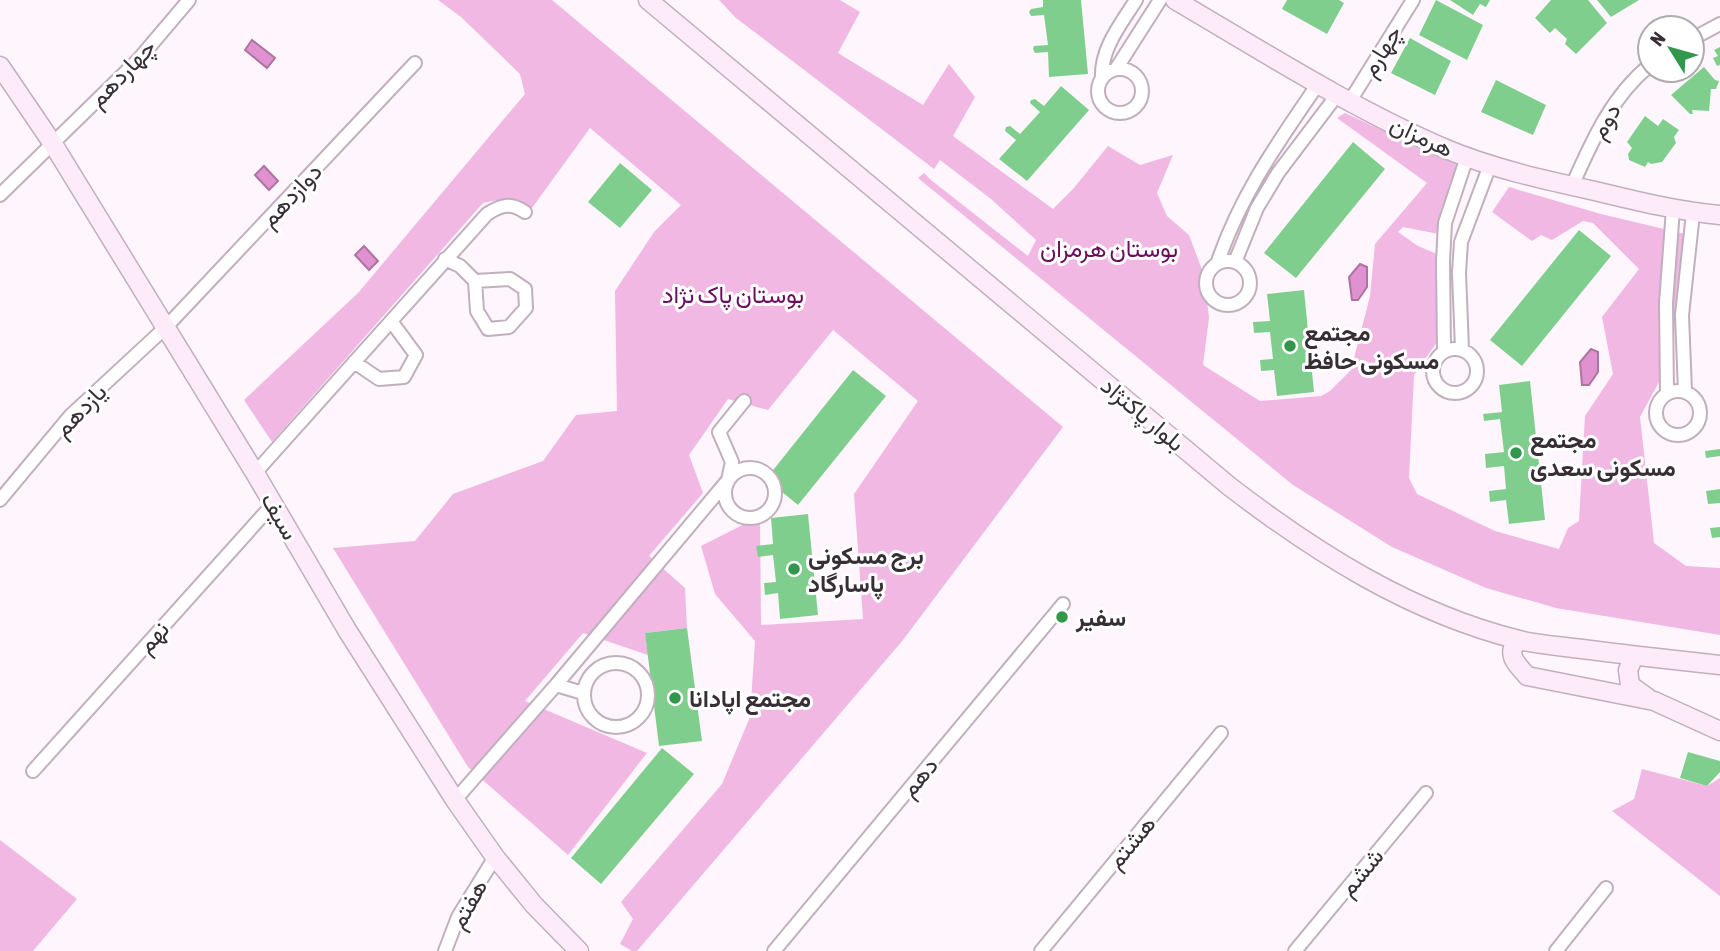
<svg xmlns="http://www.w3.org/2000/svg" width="1720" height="951" font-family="'Asap Condensed',Vazirmatn,sans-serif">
  <rect width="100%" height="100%" fill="#fef6fc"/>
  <path fill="#f0b8e3" d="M438,0H552L1063,427L903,640L637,951H632L620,944L633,919L621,902L722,784L750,717L755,641L715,594L701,546L760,516L761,625L863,619L854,494L918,401L833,330L768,410L728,399L689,455L703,493L649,556L685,588L687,628L645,633L648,655L583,633L525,701L647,753L568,855L468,767L333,548L415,541L453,494L543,461L576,415L617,411L615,291L654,232L681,205L590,128L532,208L507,198L483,203L272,442L244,400L358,293L525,94L520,74L461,17Z
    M719,0H840L860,12L838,53L923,105L949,64L975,97L953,136L1053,209L1073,189L1108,146L1140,165L1173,155L1157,193L1167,216L1189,235L1204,275L1209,318L1203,365L1260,401L1321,396L1330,391L1351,370L1370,296L1375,244L1427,183L1337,118L1345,113L1468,170L1444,235L1403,227L1398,232L1418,246L1444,257L1442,335L1414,375L1409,478L1417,494L1495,531L1559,549L1568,528L1579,521L1585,416L1613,374L1602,317L1639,269L1593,223L1583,221L1552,240L1541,235L1532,241L1492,212L1509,187L1601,214L1685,234L1671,360L1640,417L1654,543L1686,566L1720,568V635L1556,608L1486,588L1392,547L1293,485L918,178L924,173L931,180L1028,256L1036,240L991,199L940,160L934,169L736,18Z
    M1642,769L1707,786L1720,778V896L1612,811L1634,799Z
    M0,840L77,899L33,951H0Z"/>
  <path fill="#df92cf" stroke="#ad74a1" stroke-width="2" d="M252,40L275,58L267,68L245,50Z
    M264,166L278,181L269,190L255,175Z
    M364,246L378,261L369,270L355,255Z
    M1360,264L1367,267V287L1358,300H1352L1349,277Z
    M1591,349L1598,352V372L1589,385H1582L1580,362Z"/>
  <path fill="#80ce8e" d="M1043,0H1081L1088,74L1049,77L1048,52L1035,53L1033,49L1034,46L1048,45L1044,15L1031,16L1029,12L1031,9L1043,7Z
    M1287,0H1339L1344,3L1327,34L1282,9Z
    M1436,0L1483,25L1467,60L1419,35Z
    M1450,0H1490L1486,7L1480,4L1473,15Z
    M1551,0H1588L1607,23L1576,54L1565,44L1567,39L1555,28L1550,33L1535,18Z
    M1597,0H1639L1611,17Z
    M1410,38L1451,61L1435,95L1391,73Z
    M1720,47V65L1717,66L1713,58L1718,56L1714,50Z
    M1704,67L1715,80L1719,81L1716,89H1711L1709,111L1692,110L1693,114H1690L1671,95Z
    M1496,80L1546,105L1533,135L1481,112Z
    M1061,86L1089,110L1027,181L999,159L1016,140L1005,131L1006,127L1010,126L1020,134L1040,112L1030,103L1031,100L1035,99L1044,106Z
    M1645,116L1658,126L1663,119L1679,130L1674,137L1676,143L1662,162L1651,164L1648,162L1645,167L1629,160L1628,154L1632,148L1627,142Z
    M1353,142L1385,169L1296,278L1264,253Z
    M620,163L652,190L620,228L588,202Z
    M1579,230L1611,256L1522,366L1490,340Z
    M1304,290L1314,392L1277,396L1274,370L1261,371L1260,360L1273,359L1270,332L1254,333L1253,322L1270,321L1267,294Z
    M853,370L886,396L798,505L766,479Z
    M1530,381L1545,520L1509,524L1506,500L1490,502L1489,491L1506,489L1504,466L1486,468L1485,454L1504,452L1500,419L1484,421L1483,414L1502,412L1499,385Z
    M1720,449V456L1706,458L1705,451Z
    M1720,489V503L1708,504L1706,491Z
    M808,514L818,615L780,619L778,593L765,595L764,583L776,582L773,555L758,557L756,546L773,544L771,518Z
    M1720,527V537L1712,538L1710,528Z
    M687,628L702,741L659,746L645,633Z
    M662,748L694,774L601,884L571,858Z
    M1688,752L1720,761V772L1707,786L1680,778Z"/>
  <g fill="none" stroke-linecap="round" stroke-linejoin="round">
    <defs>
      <path id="street" d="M1692,39L1720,24
        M1098 91a22 22 0 1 1 44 0a22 22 0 1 1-44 0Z
        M1116,69L1160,0
        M1102,79C1100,49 1121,24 1136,0
        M1350,101L1413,0
        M1572,186C1592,141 1611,97 1650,65
        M0,195L139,59L189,0
        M445,259L460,266L475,281L477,311L488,329L509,327L526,308L525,289L510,279L475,281
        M1206 283a22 22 0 1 1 44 0a22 22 0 1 1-44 0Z
        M1235,262L1257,208L1278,173L1337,95
        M1217,264C1241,194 1277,144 1318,84
        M1433 371a22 22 0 1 1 44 0a22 22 0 1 1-44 0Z
        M1462,349L1459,273L1461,242L1490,165
        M1444,351L1443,261L1445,223L1467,157
        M354,362L379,379L404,377L416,355L391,321
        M1656 413a22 22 0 1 1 44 0a22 22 0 1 1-44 0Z
        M1685,392L1682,315L1693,213
        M1667,394L1666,303L1673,209
        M725 493a25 25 0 1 1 50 0a25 25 0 1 1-50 0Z
        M255,473L487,214C501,205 510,202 525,212
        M0,500L70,416L166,327L415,63
        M584 695a32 32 0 1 1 64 0a32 32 0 1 1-64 0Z
        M556,685L583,693
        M33,771L273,504
        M455,800L556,685L728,480L732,462L719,432L744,401
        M445,951L458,917L495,857
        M774,951L1063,604
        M1041,951L1221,733
        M1295,951L1426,793
        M1556,951L1606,888"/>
      <path id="secondary" d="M648,0L1229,486C1316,553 1411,613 1519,640C1539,645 1561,646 1582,649C1628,655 1674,660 1720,665
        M1175,0C1264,52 1351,108 1446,149C1494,169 1545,180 1595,191C1636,201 1677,211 1720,215
        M0,66L53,144L255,473L347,630L455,800L495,857L534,905L579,951
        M1522,641L1515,643C1507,657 1518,665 1527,676L1654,701L1720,731
        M1634,656L1628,670L1630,685L1648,698"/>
    </defs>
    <use href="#street" stroke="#c2afbd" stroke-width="16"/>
    <use href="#secondary" stroke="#c2afbd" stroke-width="21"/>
    <use href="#street" stroke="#fff" stroke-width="12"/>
    <use href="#secondary" stroke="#feebfa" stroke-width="18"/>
  </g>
  <g fill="#31974c" stroke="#fff" stroke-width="2.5">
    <circle cx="1290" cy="346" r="7"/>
    <circle cx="1516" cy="453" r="7"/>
    <circle cx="794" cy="569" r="7"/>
    <circle cx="1062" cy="617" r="7"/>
    <circle cx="675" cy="698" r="7"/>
  </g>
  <g text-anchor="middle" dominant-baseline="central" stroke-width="6" stroke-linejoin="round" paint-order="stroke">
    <g font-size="24" fill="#372f35" stroke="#fff">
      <text transform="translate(1381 51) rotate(-58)">چهارم</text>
      <text transform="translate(122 73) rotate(-46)">چهاردهم</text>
      <text transform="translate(1605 121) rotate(-59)">دوم</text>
      <text transform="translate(1422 136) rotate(25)">هرمزان</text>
      <text transform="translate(291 195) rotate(-47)">دوازدهم</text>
      <text transform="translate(80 410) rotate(-46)">یازدهم</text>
      <text transform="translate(1143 414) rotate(40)">بلوار پاکنژاد</text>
      <text transform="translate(280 516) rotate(60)">سیف</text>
      <text transform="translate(153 637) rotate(-48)">نهم</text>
      <text transform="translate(919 777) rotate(-50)">دهم</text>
      <text transform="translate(1131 842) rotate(-50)">هشتم</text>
      <text transform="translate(1361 872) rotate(-50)">ششم</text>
      <text transform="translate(468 904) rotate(-61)">هفتم</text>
    </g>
    <g font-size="24" fill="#690d5d" stroke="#fff">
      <text x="1109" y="248">بوستان هرمزان</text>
      <text x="733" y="294">بوستان پاک نژاد</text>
    </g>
    <g font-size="24" font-weight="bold" fill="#372f35" stroke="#fff" text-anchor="start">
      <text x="1304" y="332">مجتمع<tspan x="1304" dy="28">مسکونی حافظ</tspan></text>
      <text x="1530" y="439">مجتمع<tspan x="1530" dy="28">مسکونی سعدی</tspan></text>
      <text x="808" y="555">برج مسکونی<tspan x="808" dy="28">پاسارگاد</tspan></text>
      <text x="1076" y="617">سفیر</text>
      <text x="689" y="698">مجتمع اپادانا</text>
    </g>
  </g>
  <g transform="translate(1671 49) rotate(307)"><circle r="33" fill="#ffffff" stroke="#afacae" stroke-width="2"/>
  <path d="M0-5L12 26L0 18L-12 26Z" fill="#31974c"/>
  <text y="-10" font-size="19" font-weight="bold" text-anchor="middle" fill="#372f35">N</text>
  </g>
</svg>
